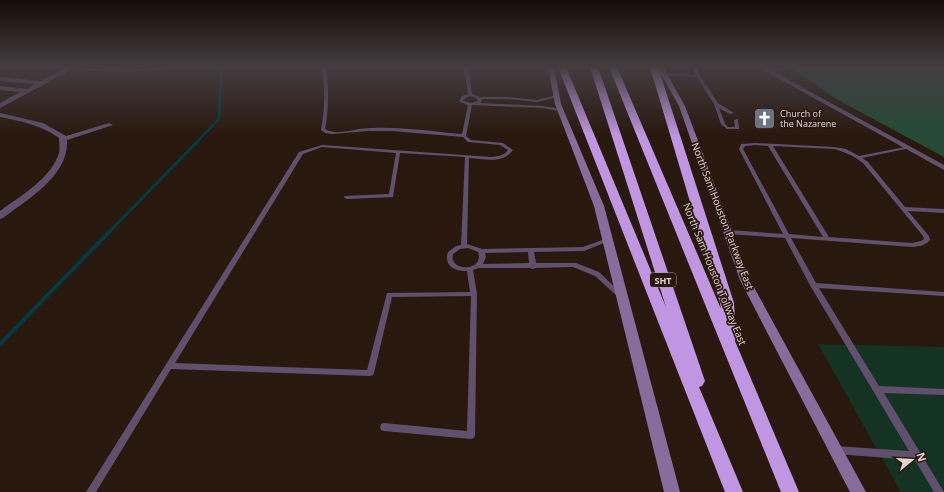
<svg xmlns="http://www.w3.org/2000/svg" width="944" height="492" font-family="'Open Sans',sans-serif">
  <rect width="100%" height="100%" fill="#29180e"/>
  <path fill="#143323" d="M818,344L944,347V492H901Z"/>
  <path fill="#254b37" d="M806,67H944V157L838,100L793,69Z"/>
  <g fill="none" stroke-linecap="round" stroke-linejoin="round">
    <path stroke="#003c40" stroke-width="2.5" d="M198,141L219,119L221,72"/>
    <path stroke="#003c40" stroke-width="3" d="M109,232L199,140"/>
    <path stroke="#003c40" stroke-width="4" d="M0,344L110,231"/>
    <path fill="#60506e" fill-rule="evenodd" d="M322,67H326C329,88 329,108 325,129C335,135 349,131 359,129C393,125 428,131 462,134L468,105L462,103L459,101L462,96L468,94L464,67H468L472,94L480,97H507L537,100L557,95V97L537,102L507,99H481L482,101L480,103L542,106L562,109V110L560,111L542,108L472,105L466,136L471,140L503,143L513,150C503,164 485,159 469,158L467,244L482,249L583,247L605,239H609L610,240L609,241L584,251L534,252L536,263H576L599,272L622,294L621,296H617L595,276L573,267L536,268L533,269L530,268H479L473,270L477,294L475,435L474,438L471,439L384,431L381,430L380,427L381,424L384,423L467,431L471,296L392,297L374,373L373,375L370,376L171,369L96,492H86L299,152L322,145L491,157C498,156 504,156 508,150L500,145L468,142L463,137L392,131H368L332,134L325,133L321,130C325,109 325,88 322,67ZM470,96L476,98L478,101L471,103L463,101L465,98ZM322,147L396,153L389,194L345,196L344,197L345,198L347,199L393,197L400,153L465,157L461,245L456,246L448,252C443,265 455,272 467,271L470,292L387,293L367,370L175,363L303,154ZM468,248L478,252C484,269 457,272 453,260C452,259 453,256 453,254L460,249ZM528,252L529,263L483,264L486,257L485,253Z
      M409,67H441L439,68L410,69H409Z
      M692,67H696L700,76L718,103L734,113L730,114L719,108L725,124L728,127H735L734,120L738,119L739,128V129H727L721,124L714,104L697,77L657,75L655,74L657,73L696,75Z
      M788,67H797L795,68L768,72L766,71L768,70Z
      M755,143L834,147L846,149L859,156L910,146V148L862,158L867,161L905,207L944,209V213L908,211L929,236L930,240C925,246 919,246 912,247L791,238L816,283L944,292V296L819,288L879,386L944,389V395L884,393L944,492H934L915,460L835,454L832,453L831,450L832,447L835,446L909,451L811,287L785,238L728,234L725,232L728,230L783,234L739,149L741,144ZM755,145L768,146L823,237L789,234L743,149L745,146ZM773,146L834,149C845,152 854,156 863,163L923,236L924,239L921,241L912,243L829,237Z"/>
    <path fill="#60506e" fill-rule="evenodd" d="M68,67H172L169,69L127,72L71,70L0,108V103L20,92L0,90V86L27,89L35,84L0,81V77L41,81Z
      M758,67H765L944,165V170Z
      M0,113L43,123L66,136L109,123L113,125L67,140C69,176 28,199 3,218L0,219V211C20,196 51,179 59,153C60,149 59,143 59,138C41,125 21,121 0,117Z"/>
    <path fill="#876c9c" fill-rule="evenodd" d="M548,67H554L561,104L604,206L680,492H664L594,206L555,104Z
      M657,67H663L685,106L750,280L866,492H850L740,280L679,106Z"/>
    <path fill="#c095e1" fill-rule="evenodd" d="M558,67H566L666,307L590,67H598L705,381L702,386L699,387L743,492H725Z
      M609,67H617L721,309L720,303L650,67H658L734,303L736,338L735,341L799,492H781Z"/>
  </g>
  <linearGradient id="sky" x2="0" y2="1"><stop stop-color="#170d08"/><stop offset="0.49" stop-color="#433d41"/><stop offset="1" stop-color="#433d41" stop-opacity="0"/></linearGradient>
  <rect width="944" height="136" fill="url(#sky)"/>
  <defs>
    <symbol id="church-square" viewBox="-11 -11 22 22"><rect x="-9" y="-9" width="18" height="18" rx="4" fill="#6b7280" stroke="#29180e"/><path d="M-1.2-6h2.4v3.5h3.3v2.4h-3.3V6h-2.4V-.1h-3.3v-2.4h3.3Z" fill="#fff"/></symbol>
  </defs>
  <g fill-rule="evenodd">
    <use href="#church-square" x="752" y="106" width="25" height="25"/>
  </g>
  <g text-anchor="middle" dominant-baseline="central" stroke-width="3.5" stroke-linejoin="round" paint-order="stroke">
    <g font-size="9" fill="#e2d5cf" stroke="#29180e" text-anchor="start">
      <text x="780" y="113">Church of<tspan x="780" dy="10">the Nazarene</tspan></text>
    </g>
    <rect fill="#29180e" stroke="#aa9c95" stroke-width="1" x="650" y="273" width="26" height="14" rx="3"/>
    <g font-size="9" font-weight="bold" fill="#e2d5cf">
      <text x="663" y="280">SHT</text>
    </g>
    <g font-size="10" fill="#e2d5cf" stroke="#29180e">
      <text transform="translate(723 216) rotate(69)">North Sam Houston Parkway East</text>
      <text transform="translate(715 274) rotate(68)">North Sam Houston Tollway East</text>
    </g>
  </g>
  <g transform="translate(912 460) rotate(72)" stroke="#29180e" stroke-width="3" paint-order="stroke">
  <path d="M0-3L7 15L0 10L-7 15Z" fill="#e2d5cf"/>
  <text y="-6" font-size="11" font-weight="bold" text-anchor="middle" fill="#e2d5cf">N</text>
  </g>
</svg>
